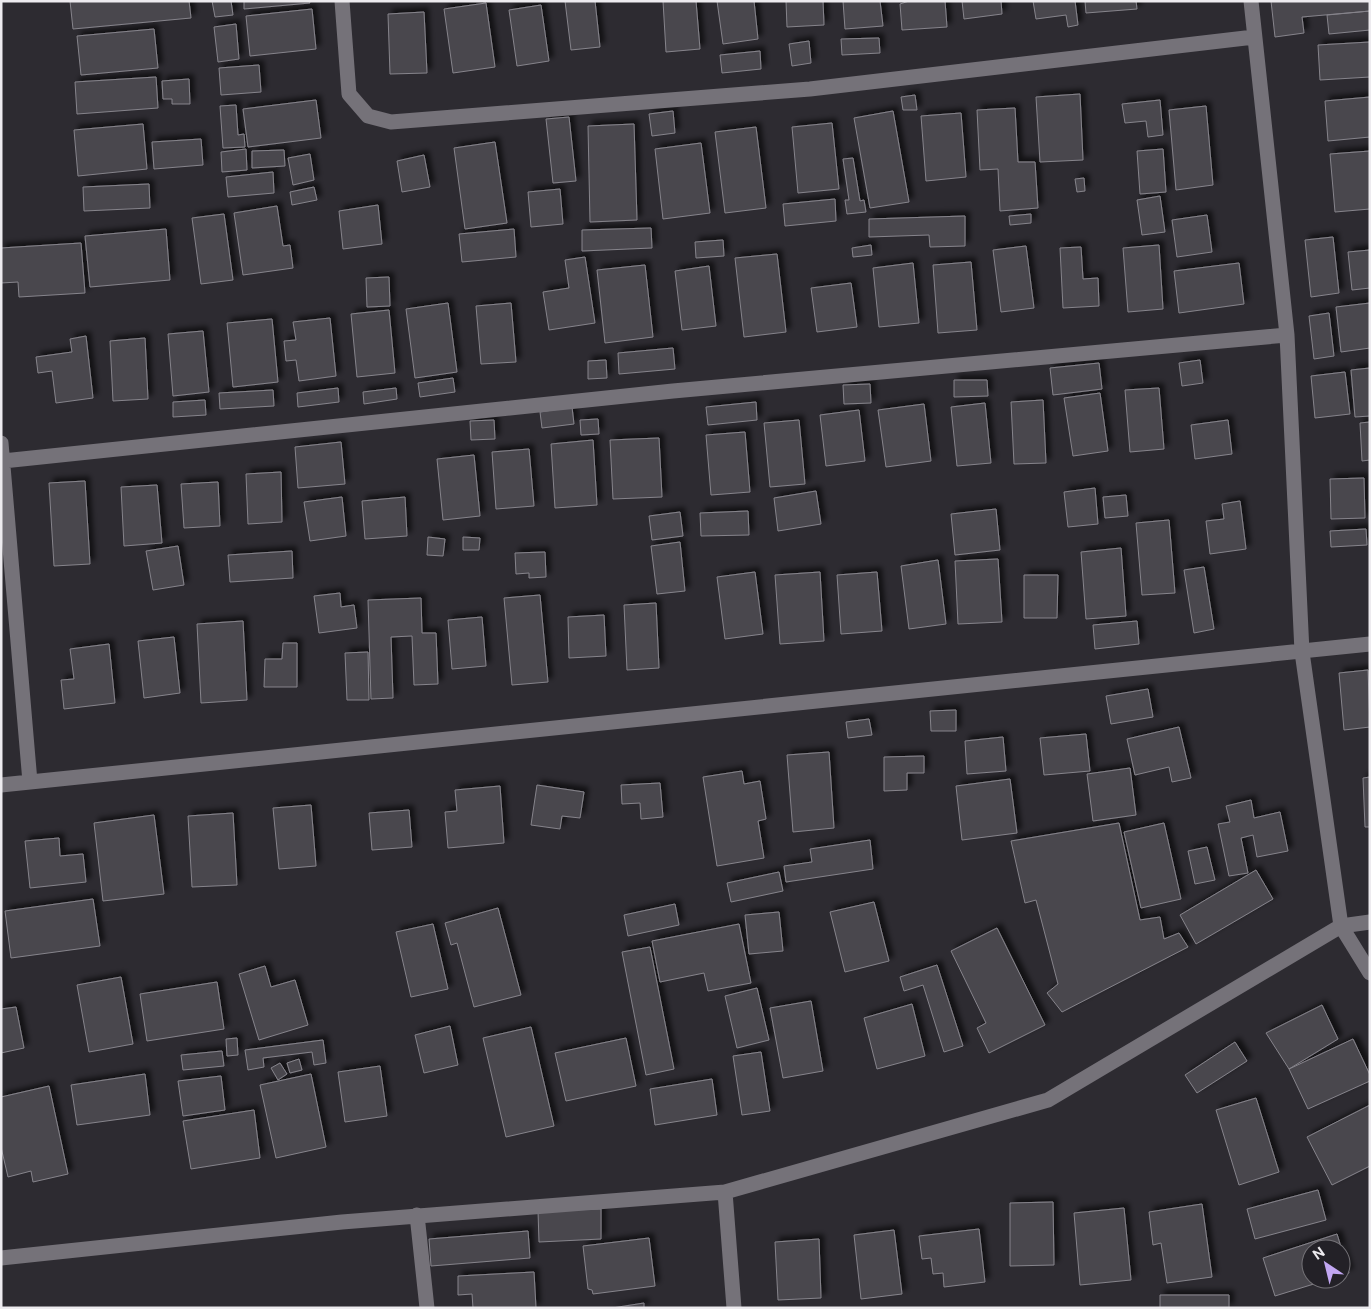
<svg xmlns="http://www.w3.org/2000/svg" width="1371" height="1309" font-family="'Public Sans',sans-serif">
  <defs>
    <filter id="shadow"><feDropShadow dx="4.5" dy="-4.5" stdDeviation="2.5" flood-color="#0009"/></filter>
  </defs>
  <rect width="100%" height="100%" fill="#2d2b31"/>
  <path fill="#49474e" stroke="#86848b" filter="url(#shadow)" d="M70,1H189L191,18L73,29Z
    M212,1H231L233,15L215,17Z
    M244,1H309L310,3L244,9Z
    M565,1H595L600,47L571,50Z
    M663,1H696L700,49L666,52Z
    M717,1H754L758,39L723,44Z
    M786,1H823L824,25L787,27Z
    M843,1H880L883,26L845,29Z
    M909,1H945L947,27L902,30L900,4Z
    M962,1H1001L1002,14L964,19Z
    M1033,1H1075L1078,25L1068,27L1066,15L1036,19Z
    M1085,1H1136L1137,9L1086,13Z
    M1271,1H1370V11L1302,17L1304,33L1275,37Z
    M486,3L495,67L453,73L444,9Z
    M541,5L549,61L517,66L509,10Z
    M312,9L316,49L250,56L246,16Z
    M1370,11V30L1329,34L1327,15Z
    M424,12L427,73L390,74L388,14Z
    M236,24L239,59L218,62L214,27Z
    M154,29L158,68L81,75L77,36Z
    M879,38L880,53L842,55L841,39Z
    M809,41L811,63L792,66L789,44Z
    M1370,42V77L1320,80L1318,45Z
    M760,51L761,69L722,73L720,55Z
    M259,65L261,92L221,95L219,68Z
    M156,77L158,108L77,114L75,82Z
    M189,79L190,104H172V99H163L162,81Z
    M1080,94L1083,160L1040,162L1036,97Z
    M915,95L917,110H903L901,97Z
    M1370,97V137L1328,141L1325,101Z
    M316,100L321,138L248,147L243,109Z
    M1160,100L1163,135L1148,137L1146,121L1125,123L1122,104Z
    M236,105L238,135L244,134L245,147L223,148L220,106Z
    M1206,106L1213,185L1176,190L1169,110Z
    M1015,108L1018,162H1035L1038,208L1000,211L998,169L980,170L977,110Z
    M673,111L675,133L652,136L649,114Z
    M893,111L909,202L870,208L854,118Z
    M961,113L966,177L926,181L921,116Z
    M569,117L576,181L553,183L546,119Z
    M832,123L839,189L798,193L792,127Z
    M143,124L147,169L78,176L74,130Z
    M634,124L637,220L590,222L588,126Z
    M756,127L766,208L725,213L715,132Z
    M201,139L203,165L154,169L152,142Z
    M495,142L507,223L465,229L454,148Z
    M701,143L710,213L663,219L655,149Z
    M246,149L247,170L222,172L221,152Z
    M1163,149L1166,192L1140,194L1137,151Z
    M284,150L285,166L252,168V151Z
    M1370,151V209L1335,212L1330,154Z
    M310,154L314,180L293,185L288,158Z
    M424,155L430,187L402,192L397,161Z
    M853,158L860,201L864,200L866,212L847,214L845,200H849L843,159Z
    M273,172L274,193L228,197L226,177Z
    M1084,178L1085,191L1077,192L1075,179Z
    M149,184L150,208L84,211L83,187Z
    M314,187L317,200L292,205L290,192Z
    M560,189L563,224L531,227L528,192Z
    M1160,196L1165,232L1142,235L1137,200Z
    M835,199L836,221L785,226L783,204Z
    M378,205L382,244L343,249L339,211Z
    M277,206L283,246L290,245L293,268L243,275L234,213Z
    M224,214L233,280L201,284L192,218Z
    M1031,214V223L1010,225L1009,216Z
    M1207,215L1212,252L1177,257L1172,220Z
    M965,216V246L930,247L929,235L869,237V219Z
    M651,228L652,248L582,251V230Z
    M166,229L170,280L90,287L85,236Z
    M514,229L516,257L462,262L459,234Z
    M1333,237L1339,293L1311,297L1305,240Z
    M723,240L724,256L696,258L695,242Z
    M81,243L85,293L19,297L18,282L1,283V248Z
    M871,245L872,255L853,257L852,248Z
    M1159,245L1163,309L1128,312L1123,248Z
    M1026,246L1034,308L1001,312L993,250Z
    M1081,247L1083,279L1098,278L1099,306L1063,308L1060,248Z
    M1370,250V288L1352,290L1348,252Z
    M777,254L786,332L744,337L735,258Z
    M585,257L595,323L549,330L543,292L569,288L565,260Z
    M971,262L977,330L938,333L933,265Z
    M913,263L919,323L879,327L873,268Z
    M1239,263L1244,304L1179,313L1174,271Z
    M645,265L653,337L605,343L597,270Z
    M709,266L716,326L682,330L675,271Z
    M389,277L390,306L367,307L366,278Z
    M851,283L857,327L817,332L811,288Z
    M448,303L457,372L415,378L406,309Z
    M511,303L516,362L481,364L476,306Z
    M1370,303V348L1341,352L1336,307Z
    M389,310L395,373L357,377L351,314Z
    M1329,313L1334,356L1314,359L1309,316Z
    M330,318L336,376L299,381L296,360L286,361L284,341L296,340L293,322Z
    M272,319L278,382L233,387L227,323Z
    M203,331L209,392L173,396L168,334Z
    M86,336L93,398L56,403L52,371L38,373L36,357L72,352L70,339Z
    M145,338L148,399L113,401L110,341Z
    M673,348L675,369L619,374L618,353Z
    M606,360L607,378L588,379V361Z
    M1200,360L1203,383L1182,386L1179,363Z
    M1099,363L1102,389L1053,395L1050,368Z
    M1370,368V416L1355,417L1351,370Z
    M1345,372L1350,414L1315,418L1311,376Z
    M453,378L455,392L420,397L418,383Z
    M954,380H987L988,396L954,397Z
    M870,384L871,403L844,404L843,385Z
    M338,388L339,402L298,407L297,393Z
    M396,388L397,399L364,404L363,392Z
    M1159,388L1164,449L1130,452L1125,390Z
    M273,390L274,406L220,409L219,393Z
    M1100,393L1108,451L1073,456L1064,398Z
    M205,400L206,415L173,417V402Z
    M1043,400L1046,463L1014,464L1011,402Z
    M756,402L757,420L708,425L706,407Z
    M985,403L991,463L957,466L951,407Z
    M924,404L931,461L886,467L878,410Z
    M572,407L574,424L542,428L540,412Z
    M859,410L865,461L826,466L820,415Z
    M598,419L599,434L581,435L580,420Z
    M494,420L495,439L471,440L470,421Z
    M799,420L805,484L770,487L764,423Z
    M1228,420L1232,454L1195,459L1191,425Z
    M1370,422V460L1362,461L1360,423Z
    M745,432L750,492L711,495L706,435Z
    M659,438L662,497L613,499L610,440Z
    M593,440L597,505L555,508L551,444Z
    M341,442L345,484L298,488L295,447Z
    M529,449L534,506L496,509L492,452Z
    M474,455L480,516L443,520L437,459Z
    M281,472L282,522L248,524L246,474Z
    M1364,478L1365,518L1331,519L1330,479Z
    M85,481L90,564L54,566L49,483Z
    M218,482L220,526L184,528L181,484Z
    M157,485L162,543L124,546L121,487Z
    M1095,488L1098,524L1068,527L1064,492Z
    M816,491L821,524L778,531L774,498Z
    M1126,495L1128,516L1105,518L1103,497Z
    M342,497L346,536L310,541L304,502Z
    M405,497L407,536L365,539L362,501Z
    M1240,501L1246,549L1210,554L1206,521L1224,519L1222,504Z
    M996,509L1000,550L955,555L951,514Z
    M748,511L749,535L701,536L700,513Z
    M680,512L683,536L652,540L649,516Z
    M1169,520L1175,593L1142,595L1136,523Z
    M1366,529L1367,545L1331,547L1330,531Z
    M428,537L445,539L443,556L427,555Z
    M463,537L480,538L479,550H463Z
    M680,542L685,591L657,594L651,546Z
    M178,546L184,585L153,590L146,551Z
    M1121,548L1126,616L1086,619L1081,552Z
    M292,551L293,578L230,582L228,555Z
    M545,552L546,577L529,578V573L516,574L515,553Z
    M998,559L1002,622L958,624L955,561Z
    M938,560L946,624L909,629L901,566Z
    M1204,567L1214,629L1194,633L1184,570Z
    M755,572L763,634L725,639L717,577Z
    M820,572L824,641L780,644L775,575Z
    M877,572L882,631L841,634L837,575Z
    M1024,575H1058L1057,618H1024Z
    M340,593L341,607L354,605L357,628L319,633L314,596Z
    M540,595L548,682L512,685L504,598Z
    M421,598L422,633H436L438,684L414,685L412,636L391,637L393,698L371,699L368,600Z
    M656,603L659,668L627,670L624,605Z
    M604,615L606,656L569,658L568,617Z
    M482,617L486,666L452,669L448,620Z
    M243,621L247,700L201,703L197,624Z
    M1137,621L1139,644L1095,649L1093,625Z
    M174,637L180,693L144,698L138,641Z
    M283,643H297V687H264L265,659H282Z
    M109,644L115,703L64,709L61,680L74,679L70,649Z
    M368,652L369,700H347L345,653Z
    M1368,670L1370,727L1344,730L1339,673Z
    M1148,689L1153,717L1111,724L1106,696Z
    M956,710V731H931L930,711Z
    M869,719L872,735L848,738L846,722Z
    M1179,727L1191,778L1172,782L1169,767L1135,775L1127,739Z
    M1086,734L1090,771L1044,775L1040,738Z
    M1003,737L1006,771L967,774L965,741Z
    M829,752L834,828L793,832L787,755Z
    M924,756V773H907V790L884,791V757Z
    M1130,768L1136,815L1093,821L1087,774Z
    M742,771L744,784L760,781L766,819L758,821L764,858L717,866L703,777Z
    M1370,777V827H1365L1363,778Z
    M1010,779L1017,833L962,840L956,786Z
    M660,783L663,817L641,819L640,803L622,804L621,785Z
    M537,785L584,792L580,818L562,816L560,829L531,825Z
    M500,786L504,843L448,848L445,812L457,811L455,790Z
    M1251,800L1254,818L1280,812L1288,851L1257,857L1253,835L1241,838L1248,873L1229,876L1218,824L1230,822L1226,806Z
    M311,805L316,866L279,869L273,808Z
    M409,810L412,847L372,850L369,813Z
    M233,813L237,885L192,887L188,816Z
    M154,815L164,894L103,901L94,823Z
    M1119,823L1140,920L1160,917L1164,939L1179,933L1188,947L1062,1012L1047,993L1058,984L1036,900L1025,903L1011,841Z
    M1164,823L1181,899L1141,908L1124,832Z
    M59,838L60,856L83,854L86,882L30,888L25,841Z
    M870,840L873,869L786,882L784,866L812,862L810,849Z
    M1207,847L1215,880L1195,884L1188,851Z
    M1256,870L1273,899L1196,944L1180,915Z
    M779,872L783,891L731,902L727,883Z
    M93,899L100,946L11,958L5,911Z
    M874,902L889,961L845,972L830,912Z
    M675,904L679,925L628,936L624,915Z
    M498,908L521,995L474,1007L457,943L451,945L445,923Z
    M779,912L783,951L749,954L745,915Z
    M433,924L448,989L411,997L396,932Z
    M739,924L751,983L708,991L704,973L660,982L652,941Z
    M997,928L1045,1025L989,1053L977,1028L986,1023L951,951Z
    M650,947L674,1069L646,1075L622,952Z
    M937,965L963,1046L944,1052L923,985L904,991L900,977Z
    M265,966L271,987L295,980L308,1025L259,1040L239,974Z
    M121,977L133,1044L89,1052L77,985Z
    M217,982L224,1029L147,1041L140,994Z
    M757,988L769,1040L737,1048L725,996Z
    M811,1001L823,1071L783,1078L770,1008Z
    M912,1004L925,1056L877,1069L864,1018Z
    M1322,1005L1338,1039L1289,1069L1266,1033Z
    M16,1007L24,1048L1,1053V1009Z
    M450,1026L458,1065L424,1073L415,1035Z
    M531,1027L554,1126L506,1137L483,1038Z
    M237,1038L238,1055L227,1056L226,1039Z
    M626,1038L636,1086L566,1101L555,1053Z
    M1353,1039L1370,1075V1081L1308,1109L1289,1069Z
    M323,1040L326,1063L314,1065L312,1052L263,1058L264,1067L248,1070L245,1050Z
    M1235,1042L1247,1061L1197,1093L1185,1075Z
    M222,1051L224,1066L183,1070L181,1055Z
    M761,1052L770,1111L742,1115L733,1056Z
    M299,1059L302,1070L290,1073L287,1063Z
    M280,1063L287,1074L278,1080L271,1068Z
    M380,1066L387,1116L345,1122L338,1072Z
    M145,1074L150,1115L77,1125L71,1085Z
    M311,1074L326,1147L276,1158L260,1085Z
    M221,1076L225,1110L183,1116L178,1081Z
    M712,1079L717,1115L655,1125L650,1089Z
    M49,1086L68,1174L33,1182L31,1171L8,1177L1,1147V1097Z
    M1256,1098L1279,1172L1239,1185L1216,1110Z
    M1370,1105V1166L1332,1185L1307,1137Z
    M254,1110L260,1158L191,1169L183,1121Z
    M1318,1190L1326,1220L1255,1239L1247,1209Z
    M1053,1202L1054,1265L1010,1266V1203Z
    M1202,1204L1212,1277L1167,1283L1161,1243L1153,1245L1149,1212Z
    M1124,1208L1131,1280L1080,1285L1074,1213Z
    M601,1209V1239L539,1242L538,1211Z
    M979,1229L985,1282L944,1287L943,1273L933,1274L931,1258L922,1259L919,1236Z
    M894,1230L902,1294L861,1299L854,1235Z
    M528,1231L530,1258L431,1266L429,1239Z
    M1337,1234L1349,1273L1341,1275V1249H1311V1279H1330L1275,1296L1263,1258Z
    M649,1238L655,1286L593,1294L592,1290L588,1289L583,1246Z
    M819,1239L821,1298L778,1300L775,1242Z
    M534,1272L536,1308H473L472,1294L458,1295V1276Z
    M1160,1295H1229V1308H1160Z
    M644,1303V1308H612Z"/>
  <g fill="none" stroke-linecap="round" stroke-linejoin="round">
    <path stroke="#757279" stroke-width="15" d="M342,1L349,94L368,116L391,122L810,89L1254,37
      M1251,1L1287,335L1302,652L1341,926L1370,973
      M1,443L30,782
      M3,461L673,391L1287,335
      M1,785L1370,644
      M725,1192L734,1308
      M417,1215L427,1308
      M1,1258L342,1222L725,1192L1048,1100L1341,926L1370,922"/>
  </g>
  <rect width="1371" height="1309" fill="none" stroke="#edebef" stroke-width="5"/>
  <g transform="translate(1326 1264) rotate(325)"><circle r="24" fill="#232127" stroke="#747277"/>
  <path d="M0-4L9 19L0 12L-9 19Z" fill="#c2a7f2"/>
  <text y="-8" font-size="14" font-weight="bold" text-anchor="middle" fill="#edebef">N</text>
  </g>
</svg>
